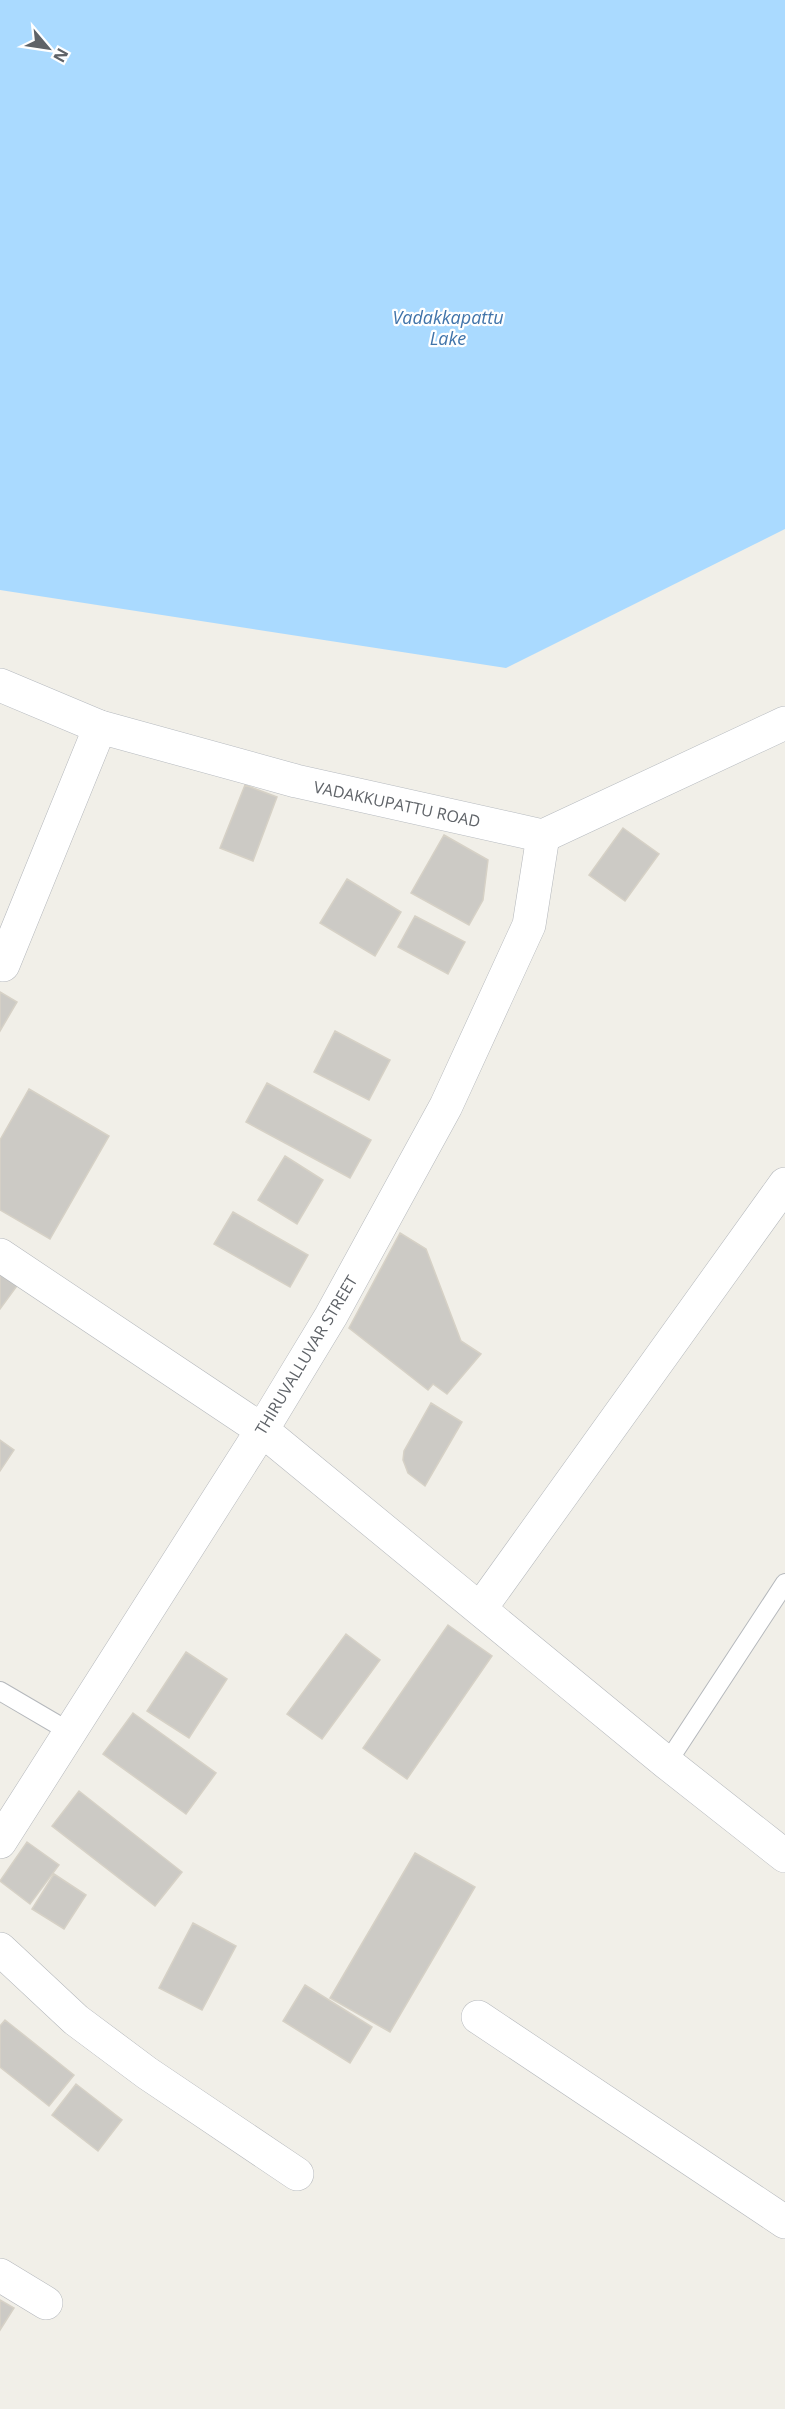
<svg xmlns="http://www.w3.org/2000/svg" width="785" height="2409" font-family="'Open Sans',sans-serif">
  <rect width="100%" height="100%" fill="#f1efe8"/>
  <path fill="#aadaff" d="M0,0H785V529L506,668L0,590Z"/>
  <path fill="#cccac5" stroke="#d6d1c6" stroke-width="1.5" d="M245,785L277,797L253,861L220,848Z
    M623,828L659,854L625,901L589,875Z
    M444,835L488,860L483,900L469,925L411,893Z
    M347,879L401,912L375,956L320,923Z
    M415,916L465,942L448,974L398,947Z
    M0,992L17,1002L0,1031Z
    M335,1031L390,1060L369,1100L314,1072Z
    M267,1083L371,1140L350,1178L246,1122Z
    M29,1089L109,1136L50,1239L0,1210V1140Z
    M285,1156L323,1180L297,1224L258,1200Z
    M233,1212L308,1255L290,1287L214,1244Z
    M400,1233L426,1249L461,1341L481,1354L447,1394L433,1384L428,1390L349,1328Z
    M0,1263L22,1279L0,1309Z
    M431,1403L462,1422L425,1486L408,1473L403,1460L404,1451Z
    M0,1440L14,1450L0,1471Z
    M448,1625L492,1656L407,1779L363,1748Z
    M346,1634L380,1660L322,1739L287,1714Z
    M186,1652L227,1679L189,1738L147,1711Z
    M133,1713L216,1773L186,1814L103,1754Z
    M79,1791L182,1872L155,1906L52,1826Z
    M27,1842L59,1865L30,1904L0,1881Z
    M415,1853L475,1887L390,2032L330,1998Z
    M54,1874L86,1895L64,1929L32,1909Z
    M193,1923L236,1946L202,2010L159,1988Z
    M305,1985L372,2027L350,2063L283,2021Z
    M5,2020L74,2075L49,2106L0,2067V2026Z
    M76,2084L122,2120L98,2151L52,2115Z
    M0,2300L14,2308L0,2330Z"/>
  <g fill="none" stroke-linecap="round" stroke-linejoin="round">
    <defs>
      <path id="lane" d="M0,1691L70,1732
        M667,1763L785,1583"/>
      <path id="street" d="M3,965L100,727
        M0,1255L262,1430L667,1763L785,1856
        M480,1609L785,1184
        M0,1842L262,1430L331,1316L446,1106L529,925L543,836
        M0,1949L76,2020L147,2073L297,2174
        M478,2017L785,2222
        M0,2275L46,2303"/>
      <path id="secondary" d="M0,685L100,727L296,781L543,836L785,723"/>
    </defs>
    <use href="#lane" stroke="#b5b8bc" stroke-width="20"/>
    <use href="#street" stroke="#b5b8bc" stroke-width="34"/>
    <use href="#secondary" stroke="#b6babf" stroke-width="34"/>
    <use href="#lane" stroke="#fff" stroke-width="18"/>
    <use href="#street" stroke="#fff" stroke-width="33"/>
    <use href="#secondary" stroke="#fff" stroke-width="33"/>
  </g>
  <g text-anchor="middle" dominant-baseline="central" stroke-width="4.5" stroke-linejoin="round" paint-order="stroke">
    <g font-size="16" fill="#5f6368" stroke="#fff">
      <text transform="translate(397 804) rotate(12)">VADAKKUPATTU ROAD</text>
      <text transform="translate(306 1355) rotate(-59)">THIRUVALLUVAR STREET</text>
    </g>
    <g font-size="18" font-style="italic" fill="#4174aa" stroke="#fff">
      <text x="448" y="317">Vadakkapattu<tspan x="448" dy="21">Lake</tspan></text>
    </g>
  </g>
  <g transform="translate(48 48) rotate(119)" stroke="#ffffff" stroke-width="4.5" paint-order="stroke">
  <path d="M0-4.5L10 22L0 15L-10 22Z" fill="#5f6368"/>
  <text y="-9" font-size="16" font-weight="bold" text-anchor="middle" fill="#5f6368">N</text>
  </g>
</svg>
